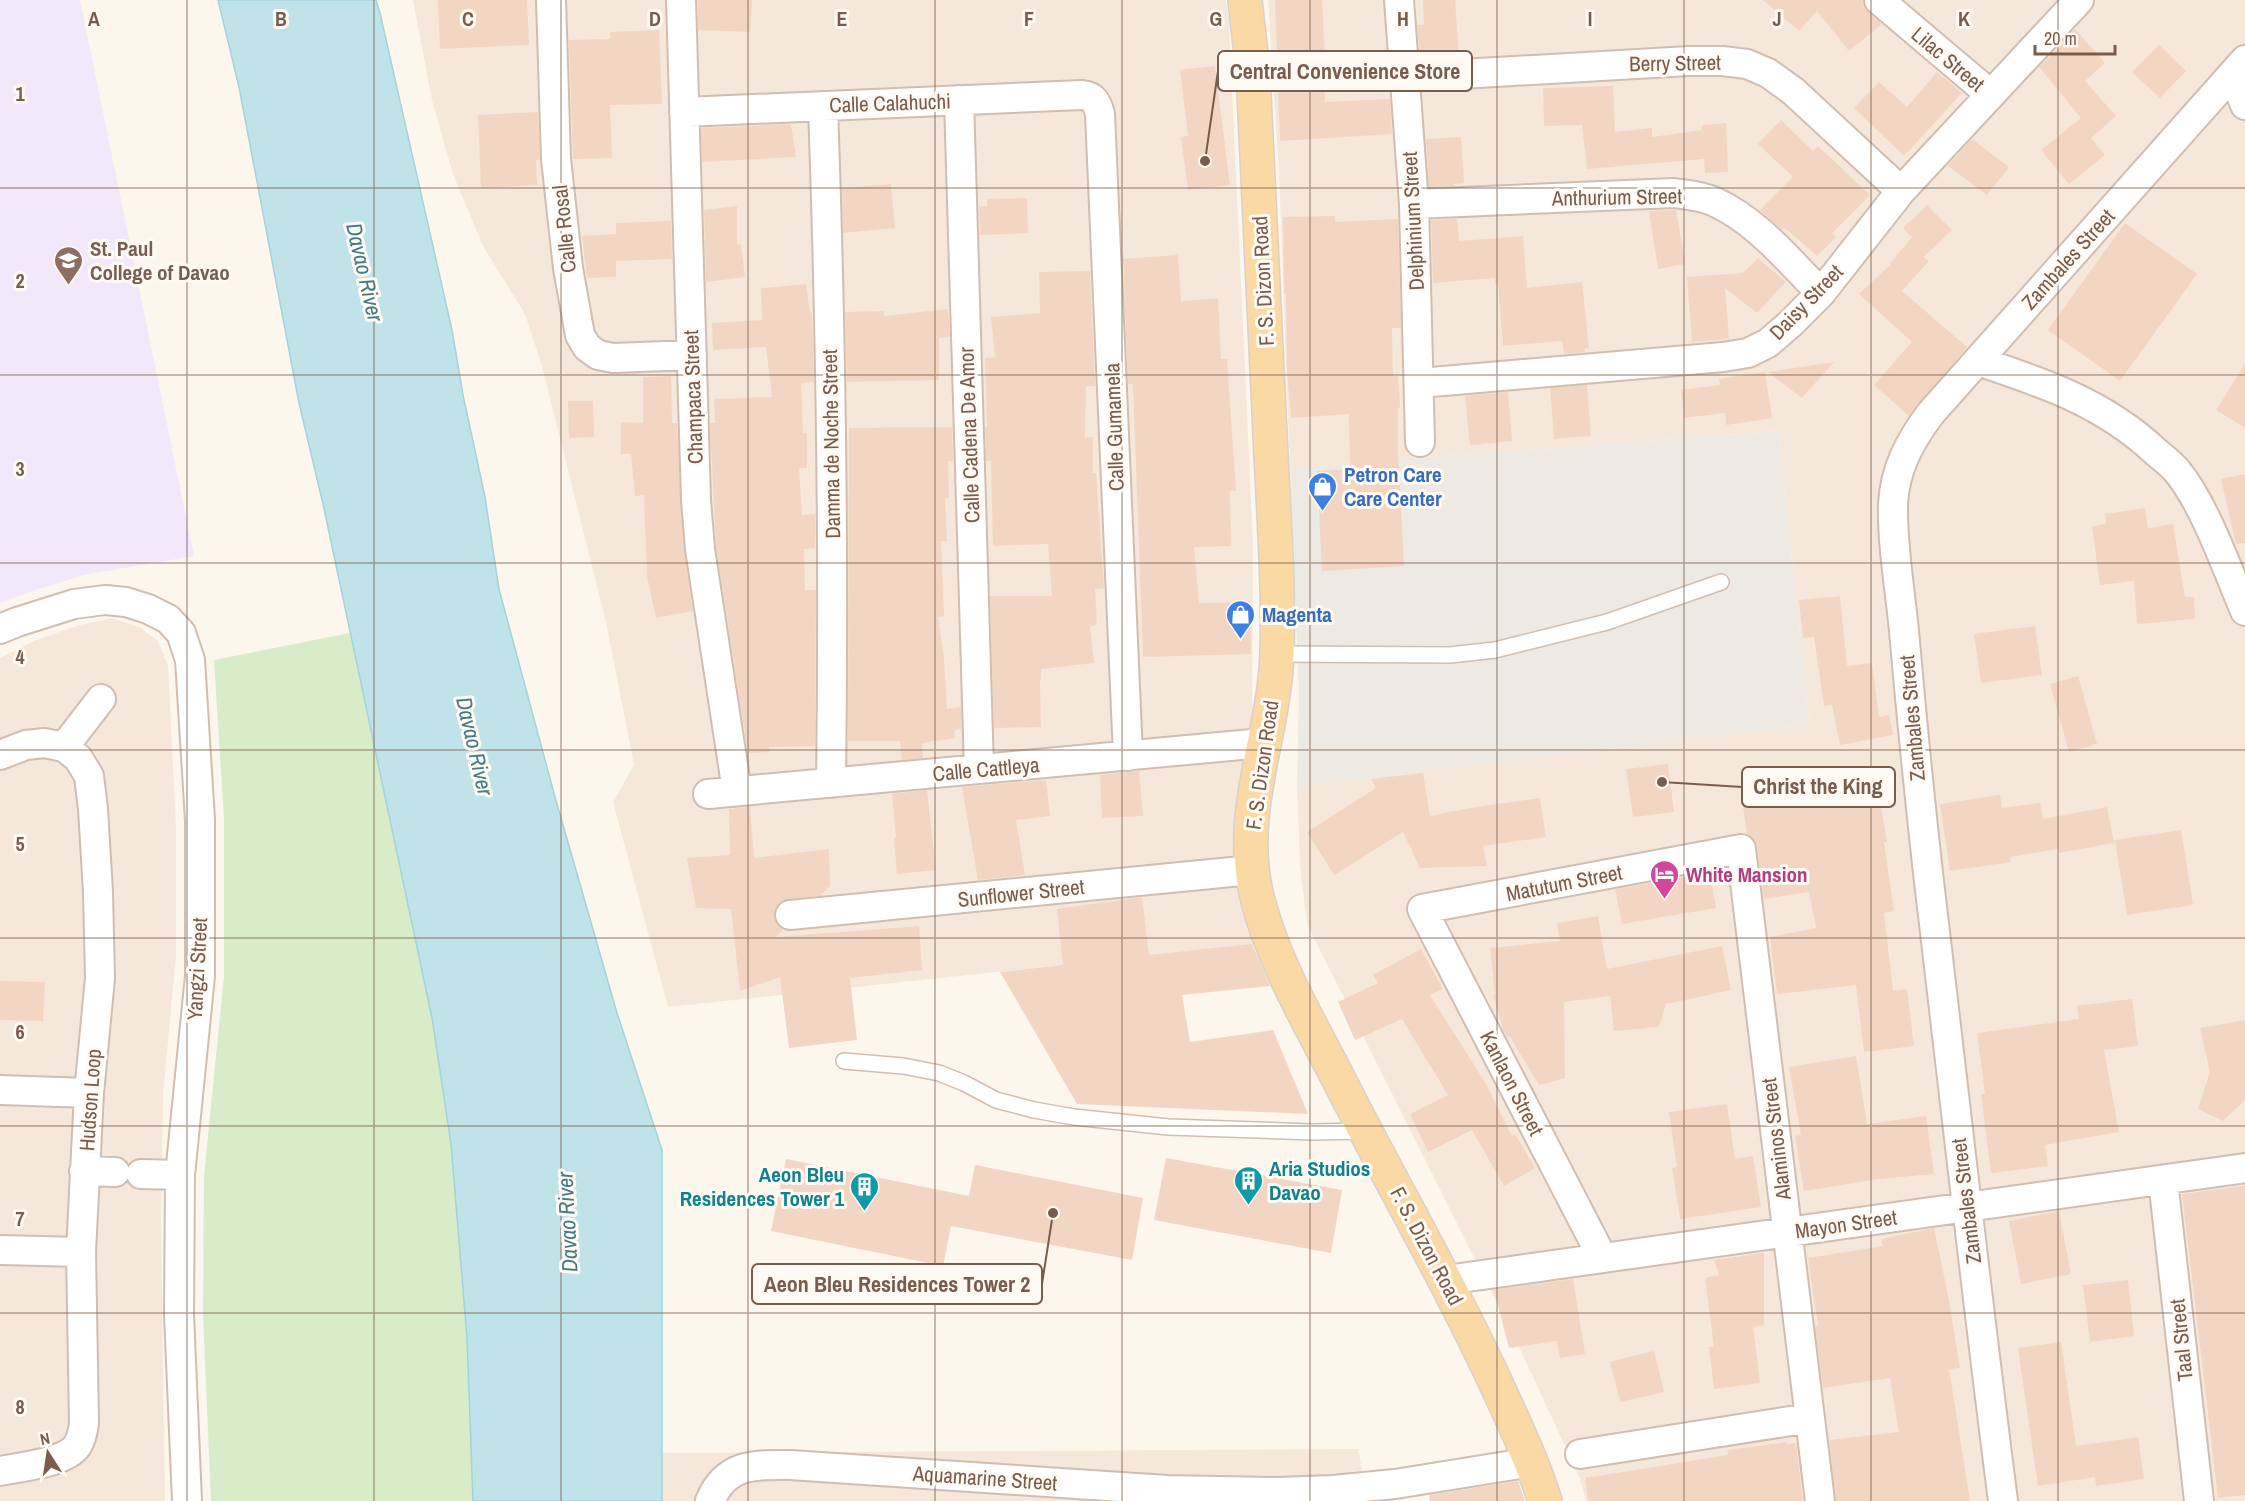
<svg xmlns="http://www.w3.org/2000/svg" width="2245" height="1501" font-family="'Archivo Narrow',sans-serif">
  <rect width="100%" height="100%" fill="#fdf6ec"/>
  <path fill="#f5e8da" d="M413,0H1226L1229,22L1253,543L1252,729L1260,944L668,1007L613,802L634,765L606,622L542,366L525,314L483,246L453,174L432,100Z
    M1268,0H2245V1501H1586L1580,1479L1521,1351L1307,924L1300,864L1297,786L1810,725L1778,431L1290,468L1279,172Z
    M112,618L139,627L158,641L168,666L176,826V955L163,1095L161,1224L165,1501H0V658L36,640L80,625Z
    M1358,1449L1368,1501H662V1453Z"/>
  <path fill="#efe9e4" d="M1778,431L1810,725L1297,786L1299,695L1290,468Z"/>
  <path fill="#f3e8fa" d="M0,0H80L194,556L84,575L32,591L0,603Z"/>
  <path fill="#d8ecc9" d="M350,633L432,1018L451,1144L467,1338L473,1501H211L203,1315L204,1176L224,977V819L214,660Z"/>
  <path fill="#bfe3e8" stroke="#a5d3da" stroke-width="1.5" d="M218,0H376L380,13L452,330L463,395L485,497L499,589L555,797L617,1013L662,1150V1501H473L467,1338L451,1144L432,1018L323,504L299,403L239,87Z"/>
  <path fill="#f3d5c3" d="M438,0H527L529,45L440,49Z
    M698,0H752L750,32L698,30Z
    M1275,0H1322L1325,60H1323L1325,102L1390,99L1392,134L1280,141Z
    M1423,0H1455L1459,57L1420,56L1417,25H1424Z
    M1763,0H1863L1864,6L1868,12L1882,24L1849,51L1817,11L1799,31Z
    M2075,29L2105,63L2085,81L2116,116L2091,138L2105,155L2069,184L2041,150L2081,118L2039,67L2062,45L2061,44Z
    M659,30L662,104L610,105L612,158L573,159L569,40L610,39V32Z
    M2159,45L2186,71L2160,98L2132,72Z
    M1215,66L1230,185L1188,190L1181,137L1188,136L1180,70Z
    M1937,72L1962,93L1904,156L1854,108L1879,82L1907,107Z
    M1613,86L1615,132L1652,128V137L1702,130V125L1726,123L1728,172L1705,173L1704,159L1587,169L1582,125L1544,126L1543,88Z
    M538,112L540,160H536L537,185L481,188L478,115Z
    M1781,120L1813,151L1818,146L1870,195L1832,233L1836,237L1817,256L1785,228L1783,230L1760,210L1793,177L1758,144Z
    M791,124L796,157L702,162L701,128Z
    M1461,137L1464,183L1454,184L1455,186L1429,187L1426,139Z
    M1972,139L2009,167L1987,195L1948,166Z
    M891,184L895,228L843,233L842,188Z
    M1027,198L1028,233L980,235L979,206H987V199Z
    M1927,205L1952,230L1924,257L1929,261L1902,291L1967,347L1909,416L1874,385L1912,342L1859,294L1891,264L1890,263L1912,237L1903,228Z
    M737,206V245L741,244L745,277L706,282L704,210Z
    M1676,210L1685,264L1658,269L1649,211Z
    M1335,216V222L1398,219L1401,328H1392L1393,376H1398L1400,408H1398V451L1404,566L1322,571L1317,471L1350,469L1349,414L1291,418L1287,371L1286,294H1284L1283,217Z
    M1457,219L1459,241L1523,236L1527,288L1582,282L1589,348L1584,349L1585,352L1564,354L1562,341L1503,346L1498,283H1495V278L1433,283L1431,220Z
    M671,221L672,259L616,261V277L587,278L582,236L616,234V223Z
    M2125,223L2197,274L2120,381L2048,330Z
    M1178,255L1181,301L1218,298L1221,359H1227L1236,491H1230L1231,546L1194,547L1199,603L1250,602L1251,654L1143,657L1133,384H1128L1123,259Z
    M1758,258L1786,282L1757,313L1725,288L1729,339L1692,342L1687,277L1743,273Z
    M1090,271L1095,386H1086L1085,438L1093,437V473H1096L1104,588L1095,589L1097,625L1090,626L1094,663L1041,669V679H1040L1041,727L994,728L990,596H1052L1048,544L993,546L991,461H986L985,427H987L985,358L995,357L991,317L1040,313L1039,272Z
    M806,284L810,313L812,312L814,382L801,383L803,433H807V468H799L802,515L815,514V548L804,549L805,590H816L815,746L769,747L770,752L748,753L716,547L710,423H715L714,399L772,397L766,347L713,350L712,323L762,320L761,288Z
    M948,309L950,337L939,338V380L847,382L845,312L884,311V316Z
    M1834,362L1802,398L1768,372Z
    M2245,364V428L2216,410Z
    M1765,372L1772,418L1726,425L1725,413L1684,418L1681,390L1720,385L1719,379Z
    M671,376L672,423H677L684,550L693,611L656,618L647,576L644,495L635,496L631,454H621V422L643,423V377Z
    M1587,385L1591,436L1554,439L1550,388Z
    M1508,392L1512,441L1470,445L1465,396Z
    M568,401H593L594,437L569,438Z
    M952,427L953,461H948L949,498H945L947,541H941L944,616L938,617L944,658L947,709L961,707V729L954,730L955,738L922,743L923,758L902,760L900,741H848L849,428Z
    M2245,474V543L2236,544L2221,479Z
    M2145,508L2148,528L2173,524L2185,597H2194L2195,619L2137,624L2134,581L2100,585L2092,527L2106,523L2105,514Z
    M1840,596L1847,666L1872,663L1879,717L1889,715L1893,735L1840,745L1832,705L1824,706L1814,637L1803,638L1799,600Z
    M2035,626L2042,675L1981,683L1974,634Z
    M2078,676L2097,744L2069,752L2050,684Z
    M1668,764L1674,812L1633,817L1626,769Z
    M1139,771L1143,816L1102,818L1100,775Z
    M1423,773L1430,816L1475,807L1540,798L1546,837L1483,846L1487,866L1420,868L1403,832L1334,875L1307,832L1376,788L1371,779Z
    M1046,780L1050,816L1016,820L1025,875L978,880L962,787Z
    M927,790L936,870L897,874L894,838L896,837L892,794Z
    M1878,790L1887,842H1884L1894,911L1884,913L1893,991L1907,989L1914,1046L1864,1052L1856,985L1777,994L1770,937L1816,928L1809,892L1764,899L1757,847L1754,839L1747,834L1743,806L1802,798L1803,802Z
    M2000,795L2002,808L2040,803L2043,819L2107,807L2114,843L2059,853L2058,849L2010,857L2011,862L1950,871L1940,804Z
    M750,807L754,858L829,849L830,886L820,896L788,899L780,902L775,909L774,917L777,925L783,930L776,937L919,926L922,970L850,978L857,1040L789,1048L780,977L740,991L731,909L696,908L687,858L730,855L729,809Z
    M2181,830L2193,905L2127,915L2115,840Z
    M1710,873L1716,908L1622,924L1615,889Z
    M1142,897L1149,955L1252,944L1270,986L1182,995L1190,1042L1273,1030L1308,1114L1077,1104L1000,972L1063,965L1057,909Z
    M1598,916L1607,969L1722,946L1731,990L1666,1004L1659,1027L1614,1031L1610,996L1564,1002L1565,1078L1539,1085L1510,1037H1507L1503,1029L1493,995H1495L1490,948L1560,941L1557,923Z
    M1421,949L1443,989L1430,995L1486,1084L1512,1136L1515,1134L1535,1168L1504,1186L1472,1130L1428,1152L1410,1114L1448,1095L1402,1019L1355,1040L1338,1002L1378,983L1373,975Z
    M0,981L45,982L43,1021L0,1020Z
    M2132,999L2138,1046L2104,1050L2119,1132L2045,1145L2048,1166L1991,1173L1981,1094H1985L1977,1033L2079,1019L2077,1006Z
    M2245,1020V1100L2223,1121L2198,1109L2210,1072L2200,1028Z
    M1856,1056L1867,1124L1926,1116L1934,1174L1879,1179L1804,1191L1795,1136L1801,1135L1789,1067Z
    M1727,1104L1735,1159L1753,1156L1761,1207L1680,1219L1672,1168L1677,1167L1669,1112Z
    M1166,1158L1342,1190L1331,1253L1154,1220Z
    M786,1159L969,1196L975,1165L1143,1198L1132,1260L951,1226L943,1266L771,1231Z
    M2245,1186V1495L2218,1498L2182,1194Z
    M2059,1211L2071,1274L2021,1284L2009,1221Z
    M1934,1228L1949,1300L1960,1368L1949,1369L1970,1501H1836L1829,1440L1899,1432L1890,1378L1823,1388L1815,1326H1818L1808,1258L1883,1246L1881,1239Z
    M1764,1253V1325L1753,1327L1760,1383L1714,1389L1709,1347H1714L1705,1278L1719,1275L1714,1260Z
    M1573,1279L1585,1354L1560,1358L1557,1341L1509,1348L1494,1290Z
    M2128,1280L2134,1336L2090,1342L2083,1285Z
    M2061,1342L2076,1446L2138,1437L2144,1479L2096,1486L2095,1477L2038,1486L2018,1348Z
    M1654,1351L1664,1392L1620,1402L1610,1362Z
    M1787,1442V1444L1796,1443L1803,1501H1588L1585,1478L1728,1455L1727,1450Z
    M1518,1481L1525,1501H1430L1429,1495Z"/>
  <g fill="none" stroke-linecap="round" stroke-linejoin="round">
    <defs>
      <path id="service" d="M1277,654L1450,655L1495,650L1607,622L1721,582
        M844,1061L903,1066L939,1073L964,1083L996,1100L1034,1110L1074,1117L1168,1127L1312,1132L1365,1131"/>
      <path id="minor" d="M551,0L556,159L568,268L580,335L587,347L598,355L613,358L692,355
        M681,0L696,500L700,549L737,791
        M1399,0L1414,204L1420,442
        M1879,0L1990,94
        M1403,72L1461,74L1689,61H1722L1747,64L1768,73L1793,91L1901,191
        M2233,74L2245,105
        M959,100L979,769
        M823,106C831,331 834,557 831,783
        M684,112L1082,95C1094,96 1097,103 1100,114L1128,756
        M1414,204L1674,193C1688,195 1702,196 1715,202C1757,221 1789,261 1821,293
        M1978,361C2044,383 2104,403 2156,452C2163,458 2171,464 2177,471C2205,505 2227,569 2245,611
        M1420,383L1723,357L1748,353L1768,343L1790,324L1821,293L1901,191L2079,0
        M0,629L17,622L74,604L105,600L126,602L148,609L168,619L181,633L190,660L200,820V976L180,1175L179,1315L187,1501
        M64,747L101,699
        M0,755L26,745L44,743L64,747L78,758L89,776L93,809L98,892L100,978L89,1093L81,1252L84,1423C83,1431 82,1438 77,1446C65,1463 20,1467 0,1471
        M708,794L1263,743
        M790,915L1252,870
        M0,1090L89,1093
        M84,1171L115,1172
        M141,1174L180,1175
        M2163,1180L2199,1501
        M0,1250L81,1252
        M1602,1257L1422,909L1741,849L1820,1501
        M1446,1280L2245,1168
        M1580,1454L1810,1418
        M710,1501C726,1463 754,1465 790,1465L1167,1490L1277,1492L1333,1490L1395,1484L1532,1462
        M2003,1501C1976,1292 1953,1083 1928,873C1919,792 1911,712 1904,631C1900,589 1892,545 1893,504C1895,468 1910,441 1931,413L2245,60"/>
      <path id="primary" d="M1245,0L1253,72C1259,192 1264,313 1270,433C1273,506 1279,579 1277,651C1275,736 1236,810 1257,897C1273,961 1307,1018 1337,1076C1390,1181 1450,1283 1499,1390C1516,1427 1533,1463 1545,1501"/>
    </defs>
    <use href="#service" stroke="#d1beb0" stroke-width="18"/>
    <use href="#minor" stroke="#d1beb0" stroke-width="32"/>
    <use href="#primary" stroke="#dad1cd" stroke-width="36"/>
    <use href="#service" stroke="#fff" stroke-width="15"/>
    <use href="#minor" stroke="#fff" stroke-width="28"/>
    <use href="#primary" stroke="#fbd9a5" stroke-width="33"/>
  </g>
  <path fill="none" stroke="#7a5c4d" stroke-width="1.5" stroke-opacity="0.55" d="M187,0V1501M374,0V1501M561,0V1501M748,0V1501M935,0V1501M1122,0V1501M1310,0V1501M1497,0V1501M1684,0V1501M1871,0V1501M2058,0V1501M0,188H2245M0,375H2245M0,563H2245M0,750H2245M0,938H2245M0,1126H2245M0,1313H2245"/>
  <defs>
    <symbol id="university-pin" viewBox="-11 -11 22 30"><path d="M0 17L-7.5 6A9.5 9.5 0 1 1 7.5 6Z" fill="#8d6e63" stroke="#fffaf3"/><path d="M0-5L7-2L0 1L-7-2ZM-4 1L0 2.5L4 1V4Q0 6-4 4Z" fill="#fff"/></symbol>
    <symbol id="shop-pin" viewBox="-11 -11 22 30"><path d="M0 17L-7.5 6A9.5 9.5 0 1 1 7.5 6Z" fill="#3f7fe0" stroke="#fffaf3"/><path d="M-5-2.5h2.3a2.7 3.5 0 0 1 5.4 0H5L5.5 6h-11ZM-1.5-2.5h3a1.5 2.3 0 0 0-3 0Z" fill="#fff"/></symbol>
    <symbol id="hotel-pin" viewBox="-11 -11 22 30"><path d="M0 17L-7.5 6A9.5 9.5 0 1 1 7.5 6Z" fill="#d1479c" stroke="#fffaf3"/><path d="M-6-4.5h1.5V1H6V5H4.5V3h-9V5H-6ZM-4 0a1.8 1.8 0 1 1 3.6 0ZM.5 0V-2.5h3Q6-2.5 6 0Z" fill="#fff"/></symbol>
    <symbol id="building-pin" viewBox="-11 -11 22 30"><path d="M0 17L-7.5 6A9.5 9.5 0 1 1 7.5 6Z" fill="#0f9aa8" stroke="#fffaf3"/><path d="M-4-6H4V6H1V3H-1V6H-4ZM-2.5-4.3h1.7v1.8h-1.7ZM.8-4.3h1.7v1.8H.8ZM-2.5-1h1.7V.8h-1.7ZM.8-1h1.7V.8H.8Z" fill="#fff"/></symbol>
  </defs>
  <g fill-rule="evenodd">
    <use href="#university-pin" x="52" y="244" width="33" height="45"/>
    <use href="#shop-pin" x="1306" y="470" width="33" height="45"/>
    <use href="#shop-pin" x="1224" y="598" width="33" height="45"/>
    <use href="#hotel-pin" x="1648" y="858" width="33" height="45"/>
    <use href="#building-pin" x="1232" y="1164" width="33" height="45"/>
    <use href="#building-pin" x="848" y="1170" width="33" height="45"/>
  </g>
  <g text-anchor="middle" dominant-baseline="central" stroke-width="6" stroke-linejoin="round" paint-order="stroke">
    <g font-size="21" fill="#7a5c4d" stroke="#fffaf3">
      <text transform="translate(1948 59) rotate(40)">Lilac Street</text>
      <text transform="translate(1675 63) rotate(-1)">Berry Street</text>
      <text transform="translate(890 103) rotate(-2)">Calle Calahuchi</text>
      <text transform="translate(1617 197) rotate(-1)">Anthurium Street</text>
      <text transform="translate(1413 221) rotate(-93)">Delphinium Street</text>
      <text transform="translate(564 229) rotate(-96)">Calle Rosal</text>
      <text transform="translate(2068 259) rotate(-48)">Zambales Street</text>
      <text transform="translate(1263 281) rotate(-93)">F. S. Dizon Road</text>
      <text transform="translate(1806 302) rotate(-46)">Daisy Street</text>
      <text transform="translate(693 397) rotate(-92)">Champaca Street</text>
      <text transform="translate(1114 427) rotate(-92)">Calle Gumamela</text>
      <text transform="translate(969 435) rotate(-92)">Calle Cadena De Amor</text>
      <text transform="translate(831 444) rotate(-91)">Damma de Noche Street</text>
      <text transform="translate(1912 718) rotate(-95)">Zambales Street</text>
      <text transform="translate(1262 765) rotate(-82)">F. S. Dizon Road</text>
      <text transform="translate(986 769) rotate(-5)">Calle Cattleya</text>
      <text transform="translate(1564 883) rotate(-11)">Matutum Street</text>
      <text transform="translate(1021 893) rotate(-6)">Sunflower Street</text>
      <text transform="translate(197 969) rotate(-87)">Yangzi Street</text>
      <text transform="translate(1512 1083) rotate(63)">Kanlaon Street</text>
      <text transform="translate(90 1100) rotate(-86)">Hudson Loop</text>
      <text transform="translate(1776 1139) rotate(-97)">Alaminos Street</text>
      <text transform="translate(1966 1201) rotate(-97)">Zambales Street</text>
      <text transform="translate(1846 1224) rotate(-8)">Mayon Street</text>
      <text transform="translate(1427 1246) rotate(62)">F. S. Dizon Road</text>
      <text transform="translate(2181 1340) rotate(-96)">Taal Street</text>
      <text transform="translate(985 1478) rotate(4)">Aquamarine Street</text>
    </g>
    <g font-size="21" font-weight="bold" fill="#785e54" stroke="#fffaf3" text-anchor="start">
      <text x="90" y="248">St. Paul<tspan x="90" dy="24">College of Davao</tspan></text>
    </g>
    <g font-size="21" font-weight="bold" fill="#366cbe" stroke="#fffaf3" text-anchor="start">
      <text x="1344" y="474">Petron Care<tspan x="1344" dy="24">Care Center</tspan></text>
      <text x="1262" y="614">Magenta</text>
    </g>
    <g font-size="21" font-weight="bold" fill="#b23c85" stroke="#fffaf3" text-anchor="start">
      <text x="1686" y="874">White Mansion</text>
    </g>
    <g font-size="21" font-weight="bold" fill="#0d838f" stroke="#fffaf3" text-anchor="start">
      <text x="1269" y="1168">Aria Studios<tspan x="1269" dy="24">Davao</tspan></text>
      <text x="844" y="1174" text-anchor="end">Aeon Bleu<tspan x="844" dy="24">Residences Tower 1</tspan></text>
    </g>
    <g font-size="22" font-style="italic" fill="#437c86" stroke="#fffaf3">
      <text transform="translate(365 272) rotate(77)">Davao River</text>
      <text transform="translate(475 746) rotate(77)">Davao River</text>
      <text transform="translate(567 1222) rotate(-93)">Davao River</text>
    </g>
  </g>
  <g font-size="20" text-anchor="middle" font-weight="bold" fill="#7a5c4d" stroke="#fffaf3" stroke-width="6" stroke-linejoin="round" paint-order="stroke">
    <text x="94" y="26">A</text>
    <text x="281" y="26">B</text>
    <text x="468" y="26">C</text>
    <text x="655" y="26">D</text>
    <text x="842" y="26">E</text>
    <text x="1029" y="26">F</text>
    <text x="1216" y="26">G</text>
    <text x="1403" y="26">H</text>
    <text x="1590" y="26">I</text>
    <text x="1777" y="26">J</text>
    <text x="1964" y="26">K</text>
    <text x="20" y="101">1</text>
    <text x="20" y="288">2</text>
    <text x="20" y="476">3</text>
    <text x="20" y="664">4</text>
    <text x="20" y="851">5</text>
    <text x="20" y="1039">6</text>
    <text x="20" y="1226">7</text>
    <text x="20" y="1414">8</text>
  </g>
  <path fill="none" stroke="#7a5c4d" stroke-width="2" d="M1205 161L1218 71M1662 782L1742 787M1053 1213L1042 1284"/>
  <g fill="#7a5c4d" stroke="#fffaf3" stroke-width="2">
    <circle cx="1205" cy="161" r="6"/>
    <circle cx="1662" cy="782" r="6"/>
    <circle cx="1053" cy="1213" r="6"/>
  </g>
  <g fill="#fffaf3" stroke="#7a5c4d" stroke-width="2">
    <rect x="1218" y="51" width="254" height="40" rx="6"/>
    <rect x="1742" y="767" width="153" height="40" rx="6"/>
    <rect x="752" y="1264" width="290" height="40" rx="6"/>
  </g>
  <g font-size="22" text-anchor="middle" font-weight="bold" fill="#7a5c4d">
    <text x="1345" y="79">Central Convenience Store</text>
    <text x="1818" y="794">Christ the King</text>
    <text x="897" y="1292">Aeon Bleu Residences Tower 2</text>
  </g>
  <g transform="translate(48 1453) rotate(348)" stroke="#fffaf3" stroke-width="4.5" paint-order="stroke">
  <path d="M0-4.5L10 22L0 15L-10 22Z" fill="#7a5c4d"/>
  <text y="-9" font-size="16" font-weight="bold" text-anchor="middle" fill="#7a5c4d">N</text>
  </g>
  <path d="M2035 45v9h80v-9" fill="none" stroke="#7a5c4d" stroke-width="3"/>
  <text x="2044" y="45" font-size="18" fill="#7a5c4d" stroke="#fffaf3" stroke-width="4.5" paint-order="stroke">20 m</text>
</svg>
